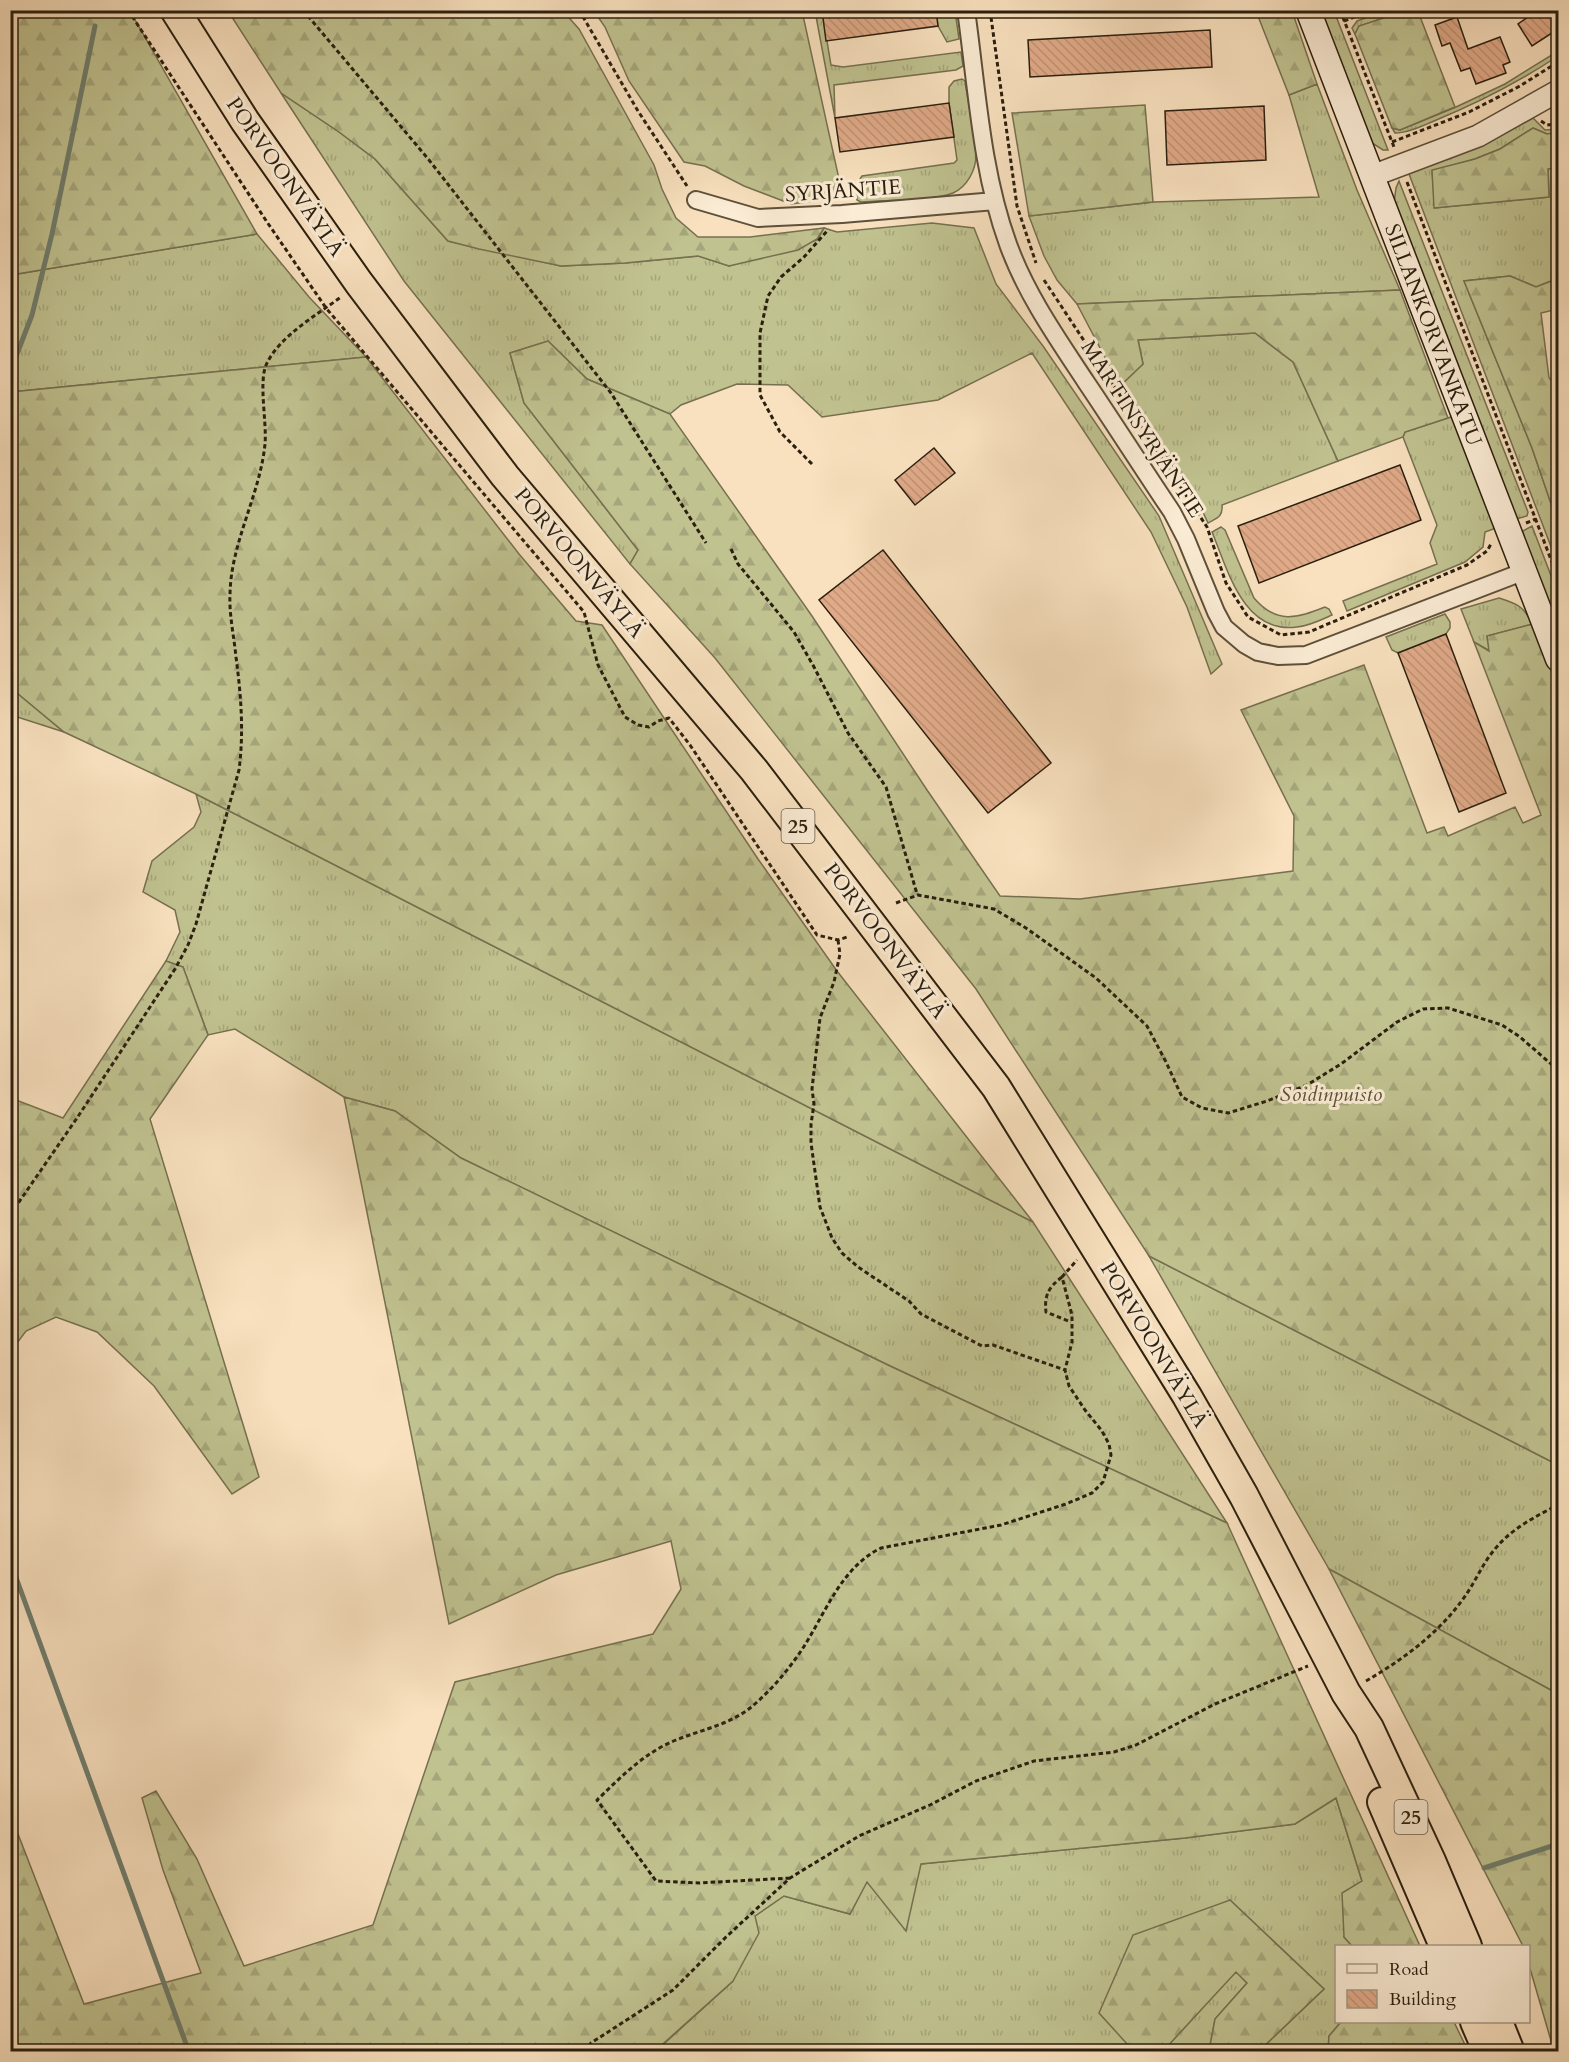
<svg xmlns="http://www.w3.org/2000/svg" width="1569" height="2062" font-family="Cardo,serif">
  <defs>
    <pattern id="grass-tufts" width="24" height="20" patternUnits="userSpaceOnUse" patternTransform="scale(1.5)"><rect width="24" height="20" fill="#c0c290"/><path d="M3 7l-1-3M5 7V3M7 7l1-3M15 17l-1-3M17 17v-4M19 17l1-3" fill="none" stroke="#a5a67b"/></pattern>
    <pattern id="forest-firs" width="22" height="20" patternUnits="userSpaceOnUse" patternTransform="scale(1.5)"><rect width="22" height="20" fill="#c0c290"/><path d="M5 1l3.5 6h-7zM16 11l3.5 6h-7z" fill="#a5a67b"/></pattern>
    <pattern id="building-back-hatch" width="6" height="6" patternUnits="userSpaceOnUse" patternTransform="scale(1.5)"><rect width="6" height="6" fill="#e0aa88"/><path d="M-1 5l2 2M0 0l6 6M5-1l2 2" fill="none" stroke="#c09274"/></pattern>
  </defs>
  <rect width="100%" height="100%" fill="#f9e1bf"/>
  <filter id="stains"><feTurbulence type="fractalNoise" baseFrequency=".00333" numOctaves="4"/><feColorMatrix values="0 0 0 0 .2 0 0 0 0 .09 0 0 0 0 .02 0 0 0 .5 -.17"/></filter>
  <radialGradient id="worn" r=".72"><stop offset=".6" stop-color="#630" stop-opacity="0"/><stop offset="1" stop-color="#630" stop-opacity=".3"/></radialGradient>
  <path fill="url(#grass-tufts)" stroke="#767050" stroke-width="1.5" d="M815,11H822L831,65L843,67L961,52L963,66L956,70L834,85L835,118Z
    M936,11H955L959,39L947,42L938,26Z
    M1320,11H1334L1388,150H1383L1369,141Z
    M1386,11H1441L1428,15L1402,12L1359,26L1355,34L1352,28L1357,21Z
    M1558,51V56C1519,82 1478,103 1434,121C1422,126 1408,133 1395,133L1392,128L1400,130L1456,107L1505,84Z
    M962,79L965,81C968,105 976,132 976,155C976,170 967,187 953,193C934,201 883,200 861,202L857,200L856,185L862,176L954,163L957,160L949,103V87L954,81Z
    M1317,84L1357,190L1400,290L1077,304L1057,280L1044,256L1029,216L1153,202L1319,197L1289,95Z
    M281,93L339,132L375,159L448,241L561,266L625,263L699,256L729,266L817,240L824,228L837,232L932,223L974,228L996,284L1043,346L1159,516L1222,664L1211,674L1187,607L1151,532L1032,353L938,400L822,417L788,385L737,384L681,405L670,414L587,379L548,341L510,353L524,403L638,550L630,564L404,281Z
    M1533,118L1545,130L1558,129V144L1552,134H1547L1533,128L1500,149L1475,159L1432,171L1435,208L1549,197L1548,168H1558V282L1553,280L1536,287L1510,276L1464,281L1532,448L1558,524V565L1409,174L1413,171L1499,136Z
    M1399,181L1528,512L1527,516L1516,519L1394,203L1396,188Z
    M257,234L309,297L366,357L11,392V275Z
    M1255,333L1293,362L1338,461L1222,505C1223,517 1217,518 1208,523L1201,508L1120,386L1143,364L1138,340Z
    M1454,416L1496,528L1485,532L1483,547L1465,562L1347,611L1343,601L1437,564L1430,543L1437,525L1403,437L1405,432Z
    M1532,526L1558,594V629L1521,532Z
    M1221,527L1225,530L1254,598C1277,625 1297,618 1325,607L1329,609L1332,615C1321,620 1309,626 1297,627C1243,634 1228,570 1212,532Z
    M1499,598C1518,604 1523,606 1533,624L1487,636L1490,651L1474,642L1461,609Z
    M1445,614L1450,622V628L1446,634L1398,653L1392,650L1386,637Z
    M11,688L64,732L11,715Z
    M196,794L1033,1222L1227,1523L890,1366L461,1158L395,1111L344,1097L235,1029L208,1035L183,967L166,961L180,932L175,910L143,892L152,861L194,827L201,812Z
    M1149,1256L1558,1465V1694L1329,1569Z
    M1336,1798L1362,1881L1344,1937L1352,1946H1336V2022H1341L1329,2036L1328,2051H1259L1324,1989L1230,1900L1164,2050L1236,1971L1247,1983L1215,2019L1209,2051L655,2052L733,1981L755,1916L784,1896L850,1914L867,1881L920,1864L1185,1838L1295,1824Z"/>
  <path fill="url(#forest-firs)" stroke="#767050" stroke-width="1.5" d="M11,10L130,11L257,234L11,275Z
    M228,11H563L579,29L654,165L662,189L676,218L698,237H750L824,228L817,239L798,250L729,266L698,256L625,263L561,266L479,249L448,241L375,159L339,132L281,93Z
    M594,11H802L843,197L791,204L744,186L705,166L684,162L629,81L605,27Z
    M1256,11H1292L1317,84L1289,95Z
    M1402,12L1419,14L1455,107L1400,130L1392,128L1355,34L1359,26Z
    M1145,105L1153,202L1029,216L1012,113Z
    M1533,128L1547,134L1552,133L1558,144V168L1548,169L1549,197L1434,208L1432,170L1475,159L1500,149Z
    M1510,276L1536,287L1554,280L1558,282V309L1541,313L1549,378L1558,387V524L1532,448L1464,281Z
    M1400,290L1448,418L1405,432L1403,437L1338,461L1293,362L1255,333L1138,340L1143,364L1120,386L1077,304Z
    M548,341L587,379L670,414L812,616L927,790L1000,896L1080,899L1293,871L1294,816L1241,710L1364,665L1427,833L1444,827L1448,836L1515,807L1523,823L1541,815L1474,642L1489,651L1487,636L1533,624L1558,689V1465L1149,1256L976,989L715,658L630,564L638,550L524,403L510,353Z
    M366,357L519,554L576,621L602,625L758,859L837,971L1033,1222L196,794L64,732L11,688V392Z
    M166,961L183,967L208,1035L150,1119L259,1477L232,1494L154,1386L97,1332L56,1317L26,1331L11,1351V1098L63,1118Z
    M344,1097L395,1111L461,1158L890,1366L1227,1523L1420,1946H1352L1344,1937L1342,1893L1362,1881L1336,1798L1295,1824L1185,1838L921,1864L906,1931L867,1882L850,1914L784,1896L755,1916L759,1933L733,1981L655,2051H11V1816L84,2004L201,1973L163,1870L142,1798L156,1791L197,1859L244,1966L373,1925L455,1682L653,1634L681,1589L671,1541L556,1575L449,1624Z
    M1329,1569L1558,1694V2051H1554L1529,1965L1528,1946H1523Z
    M1230,1900L1324,1989L1259,2051H1209L1215,2019L1247,1983L1236,1972L1164,2050L1128,2045L1099,2013L1133,1935Z
    M1341,2022H1454L1468,2051H1328L1329,2036Z"/>
  <g fill="none" stroke-linecap="round" stroke-linejoin="round">
    <path stroke="#707e6e" stroke-width="5" d="M10,372L32,315L52,234L95,26
      M10,1561L189,2052
      M1484,1868L1558,1844"/>
  </g>
  <path fill="url(#building-back-hatch)" stroke="#2b1f0f" stroke-width="1.5" d="M822,10H936L938,26L826,41Z
    M1538,10H1558V29L1532,46L1518,24Z
    M1457,17L1468,49L1500,37L1510,62L1503,65L1506,73L1476,84L1470,68L1461,71L1450,43L1442,46L1435,25Z
    M1210,30L1212,67L1030,77L1028,40Z
    M949,103L954,137L840,152L835,118Z
    M1264,106L1266,160L1167,165L1165,111Z
    M934,448L955,473L915,505L895,480Z
    M1400,465L1421,520L1259,583L1238,526Z
    M883,550L1051,763L988,813L819,600Z
    M1446,634L1506,793L1459,812L1398,653Z"/>
  <g fill="none" stroke-linecap="round" stroke-linejoin="round">
    <defs>
      <path id="minor" d="M966,10C977,88 981,170 1008,244C1026,294 1057,338 1086,382C1115,425 1143,469 1172,512L1186,539L1216,612L1224,627L1244,644L1258,652L1278,656L1306,655L1525,571
        M696,200L758,218L842,214L995,201"/>
      <path id="tertiary" d="M1372,176L1478,136L1558,91"/>
      <path id="secondary" d="M1308,10L1558,659"/>
      <path id="trunk" d="M175,10L245,121L359,283L505,476L754,770L996,1087L1187,1396L1244,1496L1346,1693L1369,1728L1431,1861L1467,1946
        M1382,1802L1444,1946
        M1475,2022L1488,2052
        M1498,2022L1510,2052"/>
    </defs>
    <use href="#minor" stroke="#5e503b" stroke-width="20"/>
    <use href="#tertiary" stroke="#5e503b" stroke-width="24"/>
    <use href="#secondary" stroke="#2b1f0f" stroke-width="27"/>
    <use href="#trunk" stroke="#2b1f0f" stroke-width="32"/>
    <path stroke="#2b1f0f" stroke-width="3" stroke-dasharray="4.5 3" stroke-linecap="butt" d="M128,10L267,222L326,308L584,612L598,665L625,717L638,725L649,727L658,721L669,718L690,745L817,935L838,940L847,937
      M303,10L429,160L611,393L706,543
      M579,10L638,111L687,186
      M990,10L1017,206L1036,263
      M1340,10L1394,147
      M1344,21L1372,10
      M1541,121L1547,125L1558,124
      M1392,142L1469,112L1520,86L1558,62
      M1407,182L1558,578
      M1044,280L1207,527L1226,583L1248,617L1281,635L1309,632L1467,565L1487,551L1491,544
      M812,464L780,432L760,395V333L768,296L781,277L804,257L827,231
      M1526,523L1536,519
      M731,549L738,564L794,632L814,667L848,733L886,787L917,894
      M896,903L918,895L994,909L1026,928L1096,978L1147,1026L1166,1062L1182,1097L1202,1108L1228,1113L1267,1101L1307,1085L1341,1064L1397,1022L1423,1009L1448,1008L1502,1025L1520,1037L1558,1070
      M838,940L840,954L834,982L820,1018L812,1089L814,1104L811,1124V1143L820,1207L832,1238L842,1253L858,1267L909,1301L921,1314L982,1346L993,1345L1065,1370
      M10,1215L77,1118L175,969L188,945L196,924L239,770C244,732 241,695 236,657C234,636 229,615 230,594C231,542 260,495 265,444C267,422 258,380 267,363C280,336 318,314 341,297
      M1062,1277C1049,1287 1044,1295 1046,1312L1071,1322
      M1366,1681C1402,1660 1438,1634 1463,1599C1475,1583 1482,1564 1495,1549C1511,1529 1536,1516 1558,1505
      M790,1878L699,1883L656,1881L597,1800C619,1779 638,1759 665,1745C695,1730 730,1727 756,1703C773,1688 788,1670 801,1651C825,1615 840,1568 881,1548L1001,1525L1066,1504L1092,1493L1103,1482L1111,1455L1109,1444L1102,1431L1085,1410L1069,1386L1065,1370L1072,1342V1315L1062,1277L1077,1260
      M584,2052L591,2043L673,1990L726,1937L790,1878L859,1836L930,1805L976,1781L1034,1761L1114,1752L1136,1745L1215,1704L1308,1666"/>
    <use href="#minor" stroke="#fbecd5" stroke-width="16"/>
    <use href="#tertiary" stroke="#fbecd5" stroke-width="21"/>
    <use href="#secondary" stroke="#fbecd5" stroke-width="24"/>
    <use href="#trunk" stroke="#f9e1bf" stroke-width="28"/>
  </g>
  <g text-anchor="middle" dominant-baseline="central" stroke-width="6" stroke-linejoin="round" paint-order="stroke">
    <g fill="#fbecd5" stroke="#695c4a" stroke-width="1.5">
      <rect x="781.5" y="809" width="33" height="34" rx="4.5"/>
      <rect x="1394.5" y="1800" width="33" height="34" rx="4.5"/>
    </g>
    <g font-size="20" font-weight="bold" fill="#2b1f0f">
      <text x="798" y="826">25</text>
      <text x="1411" y="1817">25</text>
    </g>
    <g font-size="21" fill="#2b1f0f" stroke="#fbecd5">
      <text transform="translate(285 177) rotate(55)">PORVOONVÄYLÄ</text>
      <text transform="translate(843 191) rotate(-4)">SYRJÄNTIE</text>
      <text transform="translate(1433 335) rotate(69)">SILLANKORVANKATU</text>
      <text transform="translate(1142 429) rotate(57)">MARTINSYRJÄNTIE</text>
      <text transform="translate(579 563) rotate(50)">PORVOONVÄYLÄ</text>
      <text transform="translate(885 941) rotate(53)">PORVOONVÄYLÄ</text>
      <text transform="translate(1154 1345) rotate(59)">PORVOONVÄYLÄ</text>
    </g>
    <g font-size="21" font-style="italic" fill="#585036" stroke="#fbecd5">
      <text x="1331" y="1094">Soidinpuisto</text>
    </g>
  </g>
  <rect width="1569" height="2062" fill="none" stroke="#f9e1bf" stroke-width="36"/>
  <rect x="12" y="12" width="1545" height="2038" fill="none" stroke="#2b1f0f" stroke-width="3"/>
  <rect x="18" y="18" width="1533" height="2026" fill="none" stroke="#2b1f0f" stroke-width="1.5"/>
  <rect x="1335" y="1945" width="195" height="78" fill="#fbecd5" stroke="#a89a86" stroke-width="1.5"/>
  <rect x="1347" y="1964" width="30" height="9" fill="#fbecd5" stroke="#a89a86" stroke-width="1.5"/>
  <text x="1389" y="1975" font-size="18" fill="#2b1f0f">Road</text>
  <rect x="1347" y="1990" width="30" height="18" fill="url(#building-back-hatch)" stroke="#a89a86" stroke-width="1.5"/>
  <text x="1389" y="2005" font-size="18" fill="#2b1f0f">Building</text>
  <rect width="100%" height="100%" filter="url(#stains)"/>
  <rect width="100%" height="100%" fill="url(#worn)"/>
</svg>
